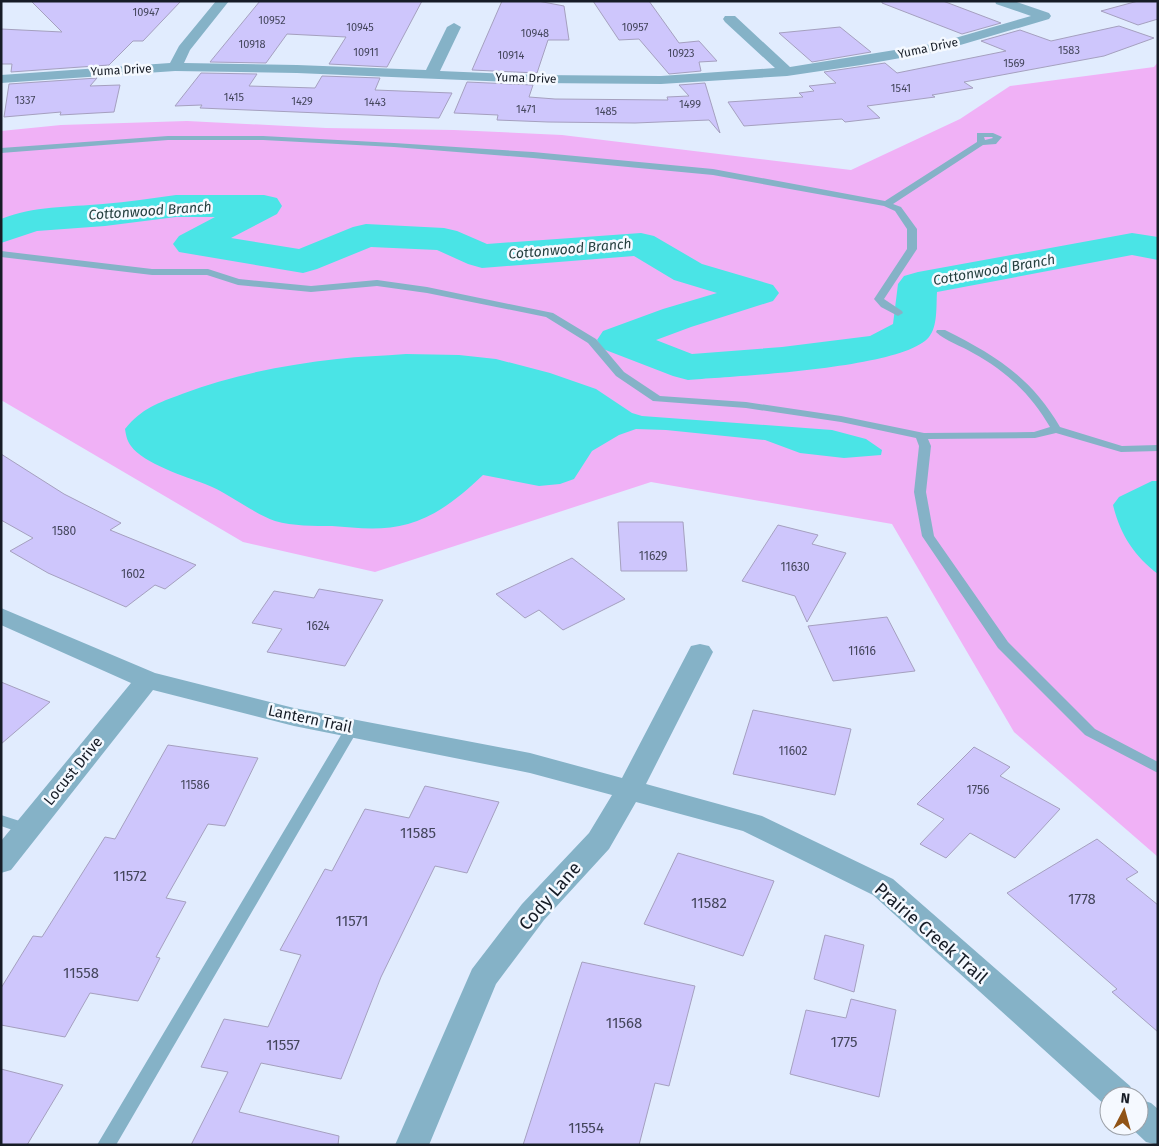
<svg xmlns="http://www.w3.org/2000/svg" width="1159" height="1146" font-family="'Fira Sans',sans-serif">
  <rect width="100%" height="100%" fill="#e1ecfe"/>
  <path fill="#f0b1f6" d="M1158,62V857L1014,732L892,524L651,482L375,572L243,542L1,400V131L61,125L187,121L326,128L454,130L562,135L851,170L960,119L1010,86L1154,67Z"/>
  <path fill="#4ae4e6" d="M406,354L459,355L496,359L550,373L596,389L632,413L642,416L832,430L866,439L882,450L881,455L844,458L800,453L765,440L666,430L636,429L619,435L592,451L574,479L560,484L539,486L483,475C461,496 437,516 408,524C384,531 356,528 332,526C314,526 293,526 275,521C252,513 229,493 205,484C186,477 143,463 131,446C127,441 126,435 125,429C142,408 158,403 182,394C232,375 284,365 337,359C360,356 383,356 406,354Z
    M1152,481H1158V574C1134,556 1120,534 1113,505L1119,497Z"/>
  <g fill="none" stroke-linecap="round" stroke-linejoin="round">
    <path fill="#4ae4e6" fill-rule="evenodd" d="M176,195H264L277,198L282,206L277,214L231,238L299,249L353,227L366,224L444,228L457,231L487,244L641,233L654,236L702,264L773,285L779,293L773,301L691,327L656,340L692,354L782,347L870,336L893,324L898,284L904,276L918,272L1132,233L1158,237V260L1132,255L937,292C936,306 938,326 929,337C903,369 734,376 688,380L673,376L603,349L597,340L603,331L663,309L717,293L674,280L634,256L482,268L468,264L437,250L371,247L317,269L303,273L179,252L173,244L179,236L215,217H176L105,226L37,231L1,243V219C34,206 68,207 103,204C128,202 152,198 176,195Z"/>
  </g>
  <path fill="#cec6fc" stroke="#a5a0bf" d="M31,1H181L143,41H133L109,65L11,72L12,64H1V29L62,32Z
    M260,1H422L387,67L329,64L346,37L287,34L266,63L210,62Z
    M502,1H538L564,6L569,40H548L537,73L472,70Z
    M593,1H649L679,43L699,41L717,61L699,62L701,71L669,74L639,39L619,40Z
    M882,1H943L1001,23L962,34L882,3Z
    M1138,1H1158V19L1138,25L1101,11Z
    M1119,26L1154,38L1104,56L964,82L973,88L932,95L935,97L867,106L880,118L845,122L842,119L744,126L728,102L803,97L799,93L814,91L809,86L836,83L824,72L885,63L897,73L1006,51L981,41L1020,30L1051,41Z
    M840,27L871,52L812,62L779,33Z
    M201,73L257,74L249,86L315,88L322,76L380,78L375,90L452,93L439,118L200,108L202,105L175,106Z
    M97,78L90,86L120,85L114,112L60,115L61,112L4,117L9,84Z
    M467,82L533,85L529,97L555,99L668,100L667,97L689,96L679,85L705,83L720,133L709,120L635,123L548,122L497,120L498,115L454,113Z
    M1,454L64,494L121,523L110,530L196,565L165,589L155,585L126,607L48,573L10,551L33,538L1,520Z
    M618,522H683L687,571H621Z
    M778,525L818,535L812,544L846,553L807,622L795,596L742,581Z
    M572,558L625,599L563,630L539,610L525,618L496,594Z
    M319,589L383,600L345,666L267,652L282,629L252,623L274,591L314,598Z
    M887,617L915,671L833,681L808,626Z
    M1,682L50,702L1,744Z
    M753,710L851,729L835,795L733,774Z
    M168,745L258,758L225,826L208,824L166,898L186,902L156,957L160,958L138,1001L90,993L65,1037L1,1025V988L33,936L42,937L105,837L115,839Z
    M974,747L1010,767L1000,776L1060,809L1015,858L970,833L946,858L920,844L944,819L917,804Z
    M425,786L499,802L467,873L435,866L381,977L341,1079L261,1063L239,1112L339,1136L338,1145H191L228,1072L201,1067L224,1019L268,1027L301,955L280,950L325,869L332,871L365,809L409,818Z
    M1097,839L1138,872L1126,879L1158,905V1032L1112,992L1117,989L1007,893Z
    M678,853L774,881L743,956L644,924Z
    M825,935L864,945L854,992L814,979Z
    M582,962L695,986L669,1086L655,1083L639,1145H523Z
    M851,999L896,1010L879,1097L790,1074L806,1010L846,1018Z
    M1,1069L63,1085L27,1145H1Z"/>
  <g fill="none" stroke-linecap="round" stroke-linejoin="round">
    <path fill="#85b2c7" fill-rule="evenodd" d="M977,133H993L1002,137L996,144L983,145L893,204L901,207L917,229V249L884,299L902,311L903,313L898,316L881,307L874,299L907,249V229L895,211L884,206L713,175L533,158L394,147L263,140H168L1,153V148L168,136H263L394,143L533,152L713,169L885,201L977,142ZM984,137H992L993,138L985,140Z
      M1,251L152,269H208L239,279L311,286L377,280L427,287L553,313L596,339L624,372L660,396L746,402L841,416L924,433L1034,432L1050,427C1031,394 1006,371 973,353C962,346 945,341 936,332L937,330H945C995,355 1031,377 1060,427L1122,446L1158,445V451L1121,452L1056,433L1035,438L928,439L931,446L926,492L934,536L1008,642L1095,729L1158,762V773L1085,735L998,648L922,536L914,492L919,446L916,438L841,422L746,408L653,401L616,376L588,343L546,317L427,293L377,286L311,292L238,285L207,275H152L1,257Z
      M352,723L357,725L359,728L116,1145H97L347,725Z
      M1,815L32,825L35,829L32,833L27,835L1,826Z"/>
    <path fill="#85b2c7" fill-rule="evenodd" d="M216,1H229L190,50L184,63L297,65L426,70L447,27L454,23L461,27L440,71L536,75L661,76L775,68L725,22L723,19L725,16H735L790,67L938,43L1031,16L996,4L995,1H1014L1049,13L1051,16L1049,19L940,51L861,65L787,76L661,84L536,83L297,73L175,71L1,83V75L170,63L179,46Z
      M1,608L155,673L294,708L530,753L622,778L691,646L700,644L709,646L713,652L646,784L762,816L893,879L1130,1086L1135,1096H1109V1107L1106,1106L873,895L743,831L636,802L609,849L544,920L496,984L429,1145H395L472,969L522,904L589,833L612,795L530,773L294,726L153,690L11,870L1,873V841L131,683L1,625Z
      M1139,1099L1151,1103L1158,1109V1145L1146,1142L1129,1126H1139Z"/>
  </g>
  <g text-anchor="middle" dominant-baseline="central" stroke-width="5" stroke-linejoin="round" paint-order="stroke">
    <g font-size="11" fill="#44465c">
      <text x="146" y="12">10947</text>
      <text x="272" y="20">10952</text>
      <text x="360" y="27">10945</text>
      <text x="635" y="27">10957</text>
      <text x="535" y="33">10948</text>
      <text x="252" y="44">10918</text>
      <text x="1069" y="50">1583</text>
      <text x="366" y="52">10911</text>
      <text x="681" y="53">10923</text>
      <text x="511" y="55">10914</text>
      <text x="1014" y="63">1569</text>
      <text x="901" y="88">1541</text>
      <text x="234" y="97">1415</text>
      <text x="25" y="100">1337</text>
      <text x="302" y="101">1429</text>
      <text x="375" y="102">1443</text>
      <text x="690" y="104">1499</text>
      <text x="526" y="109">1471</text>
      <text x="606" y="111">1485</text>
    </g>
    <g font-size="12" fill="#161c26" stroke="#f5f9ff">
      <text transform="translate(928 48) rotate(-12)">Yuma Drive</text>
      <text transform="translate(121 70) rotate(-3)">Yuma Drive</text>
      <text transform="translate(526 78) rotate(2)">Yuma Drive</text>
    </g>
    <g font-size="12" fill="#44465c">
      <text x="64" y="531">1580</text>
      <text x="653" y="556">11629</text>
      <text x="795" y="567">11630</text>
      <text x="133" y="574">1602</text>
      <text x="318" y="626">1624</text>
      <text x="862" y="651">11616</text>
      <text x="793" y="751">11602</text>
      <text x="195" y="785">11586</text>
      <text x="978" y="790">1756</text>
    </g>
    <g font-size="14" font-style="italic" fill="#264040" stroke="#f5f9ff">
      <text transform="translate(150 211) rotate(-4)">Cottonwood Branch</text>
      <text transform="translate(570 249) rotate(-5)">Cottonwood Branch</text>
      <text transform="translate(994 270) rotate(-10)">Cottonwood Branch</text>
    </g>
    <g font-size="15" fill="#161c26" stroke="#f5f9ff">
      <text transform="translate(310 719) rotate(12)">Lantern Trail</text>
      <text transform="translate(73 771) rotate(-51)">Locust Drive</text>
    </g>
    <g font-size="15" fill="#44465c">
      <text x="418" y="833">11585</text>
      <text x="130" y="876">11572</text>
      <text x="1082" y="899">1778</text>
      <text x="709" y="903">11582</text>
      <text x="352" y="921">11571</text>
      <text x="81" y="973">11558</text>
      <text x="624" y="1023">11568</text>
      <text x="844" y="1042">1775</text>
      <text x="283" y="1045">11557</text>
      <text x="586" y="1128">11554</text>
    </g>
    <g font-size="18" fill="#161c26" stroke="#f5f9ff">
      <text transform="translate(550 896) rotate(-49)">Cody Lane</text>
      <text transform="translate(931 933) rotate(41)">Prairie Creek Trail</text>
    </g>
  </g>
  <rect width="1159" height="1146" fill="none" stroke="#161c26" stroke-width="5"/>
  <g transform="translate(1124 1111) rotate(6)"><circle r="24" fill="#f5f9ff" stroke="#9ca1a8"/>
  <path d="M0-4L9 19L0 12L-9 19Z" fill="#905316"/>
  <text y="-8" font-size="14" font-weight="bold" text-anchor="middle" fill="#161c26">N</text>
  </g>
</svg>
